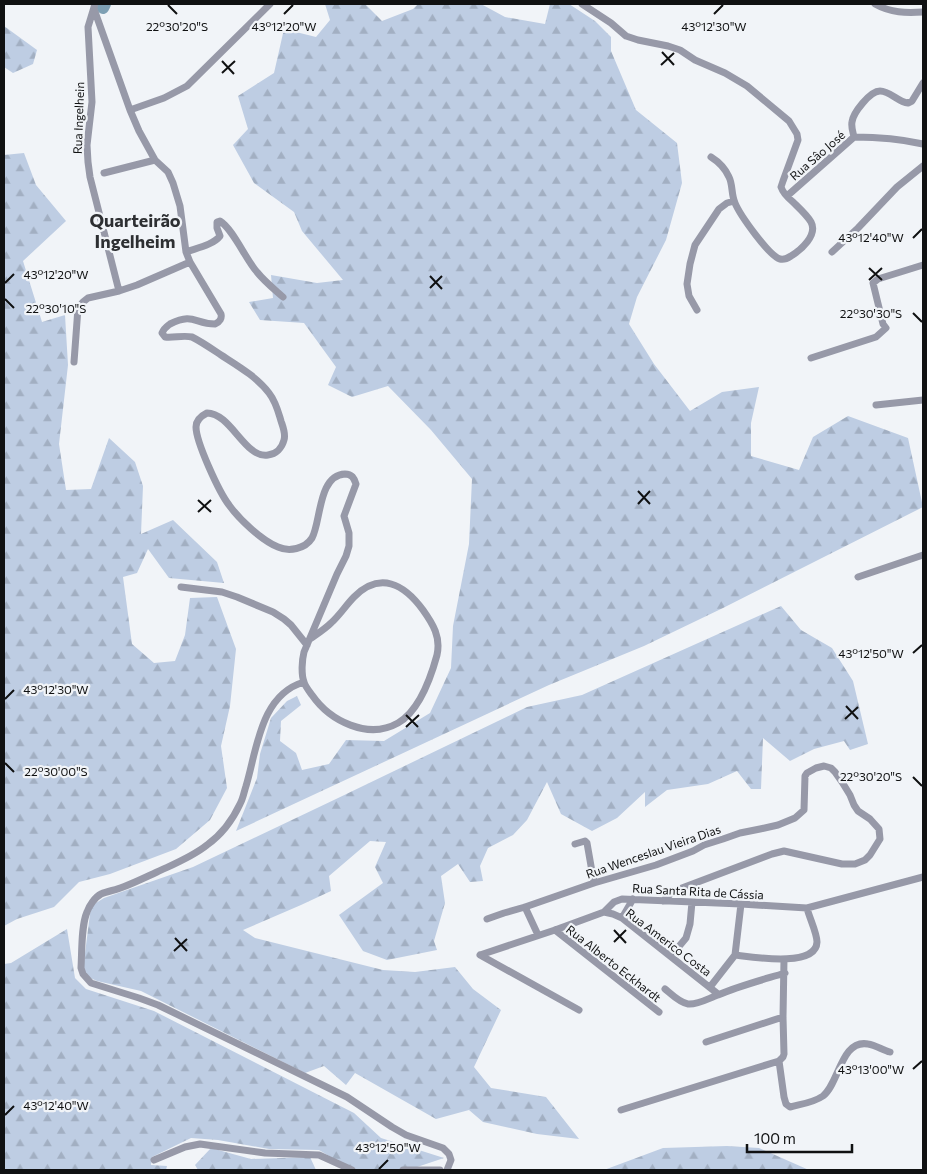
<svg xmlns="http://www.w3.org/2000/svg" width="927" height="1174" font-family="Commissioner,sans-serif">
  <defs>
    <pattern id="forest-firs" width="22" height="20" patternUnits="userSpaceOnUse" patternTransform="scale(1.25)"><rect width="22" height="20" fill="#becde3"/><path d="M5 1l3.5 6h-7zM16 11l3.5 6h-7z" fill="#a2afc2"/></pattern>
  </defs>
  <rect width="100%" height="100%" fill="#f1f4f8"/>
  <path fill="url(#forest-firs)" d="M325,4H365L382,21L413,9L418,4H481L505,17L545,24L550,4H569L595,21L611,37V51L636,110L677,143L682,183L666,240L637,297L629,324L654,364L690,411L722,392L759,387L751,423V456L799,470L813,437L848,416L908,438L923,507L723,608L644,646L549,685L236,831L257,778L260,754L271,718L287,701L297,696L301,705L281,721L280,741L296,753L302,770L329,764L346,740L384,741L430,713L451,668L453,626L469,544L472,479L431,430L388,386L352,397L328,385L336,367L304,323L260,320L249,302L273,298L271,275L317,283L343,280L302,231L294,212L254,183L233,145L248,129L238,96L274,73L284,29L316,37L330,20Z
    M4,26L37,50L33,64L13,73L4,67Z
    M24,153L36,185L66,221L23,261L42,322L65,315L68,365L59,444L66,490L91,489L109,438L135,462L143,486L141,534L173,520L217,562L224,583L169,578L148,549L137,573L123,577L132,644L154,663L175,661L185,635L190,598L217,597L236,649L230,706L221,746L227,788L210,820L176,849L110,874L79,882L54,907L17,919L4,926V155Z
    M781,606L801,630L832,648L853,681L868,744L850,750L844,741L814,749L790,761L763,738L761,789H751L737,771L708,784L667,790L645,807V792L617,818L592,831L561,814L547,782L527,820L513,835L488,848L480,866L483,881L470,882L458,864L441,876L445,903L434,941L437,950L387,960L363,951L339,915L383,883L375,867L386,842L370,841L329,876L331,891L301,905L243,930L255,938L383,970L415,972L455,967L473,989L501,1010L474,1067L491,1088L546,1097L579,1139L537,1134L483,1122L469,1110L436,1119L355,1073L346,1085L324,1066L305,1073L141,991L97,981L86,976L83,969L91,906L104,898L193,867L336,799L527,707L582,695Z
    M67,929L75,978L86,989L154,1011L354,1113L381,1138L444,1158L414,1168L392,1170H352L319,1150L269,1149L218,1140L191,1138L152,1157L151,1165L167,1166L166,1170H4V964L11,963Z
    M727,1146L759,1148L809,1170H604L663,1148Z
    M211,1148L251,1159L310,1157L316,1170H198L195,1165Z"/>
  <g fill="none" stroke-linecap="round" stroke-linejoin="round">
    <path stroke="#7ea0b4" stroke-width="12" d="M103,8L105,4"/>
    <path stroke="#9799a8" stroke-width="7" d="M95,4L88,27L92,102L87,145L88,162L90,177L119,291
      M582,4L611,23L626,36L638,40L668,46L680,50L695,60L725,73L747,86L789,121L797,134L798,140L783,181L781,187C783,193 788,198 793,202C799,208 807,215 811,222C818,235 801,250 791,256C788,258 784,260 780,259C769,256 740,215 735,203C731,194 733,185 729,177C725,168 719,162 711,157
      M875,4C891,13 906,13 923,12
      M94,9L130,110L139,131L155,160L168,172L173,183L180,206L186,252L190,262L221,314C222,318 220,322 215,324C194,324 194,312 170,324C166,327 164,328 162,333L165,337C174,338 183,335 192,337C202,342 212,349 221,355C238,366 257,377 269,393C276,402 278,411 281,421C283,427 286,434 284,440C282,448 276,454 268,455C245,459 231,413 207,413C201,416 196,420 196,427C196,442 219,492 229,505C239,519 261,540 278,547C289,552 305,549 312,538C321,522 318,475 345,474C352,474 354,478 356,484L344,516L349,533V546L346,556L337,574L304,652C302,660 301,674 304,682C305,686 309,691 312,695C330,721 368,740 398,723C419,711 431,677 437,655C441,637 433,624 423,610C404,584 380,571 354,597C346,605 340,615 331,623C325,629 317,634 310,639
      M130,110L164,98L187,86L270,4
      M854,137C853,132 851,127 852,122C853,113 870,91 880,91C890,91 898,102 908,103L912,101L923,83
      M104,173L155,160
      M787,196L854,137C877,137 901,139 923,144
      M186,252C197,248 213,245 220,236L217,228V222L220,221C233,229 246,260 257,272C264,281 274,289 283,297
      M832,252L858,228L897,187L923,166
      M697,310L689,296L687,284L690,264L695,245L719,209L727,203L734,201
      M811,358L876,337L886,328L883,324L873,283L878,279L923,265
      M74,362L78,308L83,302L88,298L119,291L137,285L190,262
      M876,405L923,400
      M858,577L923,555
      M181,587L222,592L237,597L273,612L284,619L291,625L307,645
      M304,682C260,695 257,750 246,786C244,792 243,799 240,804C233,819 221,835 207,845C192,857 174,864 157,872C146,877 134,883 123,887C116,890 108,891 101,894C95,897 89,906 87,912C81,926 82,952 81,968L83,974L91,983L139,998L158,1005L347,1097L392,1127L406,1135L443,1148L449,1154L451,1160L447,1170
      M575,844L585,841L587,843L594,883
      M525,907L538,935
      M604,912L613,914L622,918L718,994
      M622,918L633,899
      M487,919L504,913L525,907L594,883L656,865L693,851L704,845L723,839L740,833L760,829L778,825L795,818L804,810L805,776L807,773L816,768L824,766L831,768L835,772L842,782L850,795L854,805L858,811L870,819L879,829L880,839L870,855L865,860L855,864H842L784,851L772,854L674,891L663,901
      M555,930L659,1012
      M480,955L555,930L604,912L614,902L622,899L741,904L807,908L923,877
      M480,955L579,1010
      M735,955C752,957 816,968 817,942C817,933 809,917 807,908
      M671,956L686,938L690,924L692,902
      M710,987L735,955L741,904
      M665,989C671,994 680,1003 688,1004C698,1005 709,998 718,995C739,986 762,980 785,973
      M706,1042L783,1017
      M779,1061L784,1097L786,1104L790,1107C801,1104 813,1103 823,1096C839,1084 841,1039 868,1044C875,1045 883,1050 890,1052
      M621,1110L779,1061L783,1057L784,1054L783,1017L784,959
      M154,1160L185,1147L200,1144L265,1153L319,1155L352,1170
      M403,1170H440"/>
  </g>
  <path fill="none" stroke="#101112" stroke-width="2" d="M168,5L177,14M284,14L293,5M714,14L723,5M662,52L674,65M222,61L234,74M661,65L674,53M222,73L235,61M913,238L922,229M869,268L882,280M430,276L442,289M869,280L882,268M5,283L14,274M430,288L442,276M5,299L14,308M913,313L922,322M638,491L650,504M198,500L211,512M638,504L650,491M198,512L211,500M913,653L922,645M5,699L14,690M846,706L858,719M406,715L418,727M845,719L858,707M406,727L419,715M5,763L14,772M913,777L922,786M614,930L626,943M175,938L187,951M614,942L626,930M174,951L187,939M913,1069L922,1061M5,1115L14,1106M379,1169L388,1160"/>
  <g text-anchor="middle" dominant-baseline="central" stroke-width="4.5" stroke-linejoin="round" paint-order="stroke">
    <g font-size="12" fill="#101112" stroke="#f1f4f8">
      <text transform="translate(78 118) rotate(-88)">Rua Ingelhein</text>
      <text transform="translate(817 155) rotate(-41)">Rua Sâo José</text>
      <text transform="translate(653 851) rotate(-19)">Rua Wenceslau Vieira Dias</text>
      <text transform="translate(698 891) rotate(3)">Rua Santa Rita de Cássia</text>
      <text transform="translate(669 942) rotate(37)">Rua Americo Costa</text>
      <text transform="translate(614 963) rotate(38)">Rua Alberto Eckhardt</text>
    </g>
    <g font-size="18" font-weight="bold" fill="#2d2f32" stroke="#f1f4f8">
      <text x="135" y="220">Quarteirão<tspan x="135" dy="21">Ingelheim</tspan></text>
    </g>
  </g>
  <g font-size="12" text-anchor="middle" fill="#101112" stroke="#f1f4f8" stroke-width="4.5" stroke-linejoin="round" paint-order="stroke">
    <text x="284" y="31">43°12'20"W</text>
    <text x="714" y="31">43°12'30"W</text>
    <text x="177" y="31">22°30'20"S</text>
    <text x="871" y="242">43°12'40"W</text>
    <text x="56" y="279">43°12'20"W</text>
    <text x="56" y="313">22°30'10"S</text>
    <text x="871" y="318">22°30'30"S</text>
    <text x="871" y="658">43°12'50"W</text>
    <text x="56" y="694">43°12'30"W</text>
    <text x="56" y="776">22°30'00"S</text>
    <text x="871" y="781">22°30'20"S</text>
    <text x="871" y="1074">43°13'00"W</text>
    <text x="56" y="1110">43°12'40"W</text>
    <text x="388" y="1152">43°12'50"W</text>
  </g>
  <rect width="927" height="1174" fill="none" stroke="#101112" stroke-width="10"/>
  <path d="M747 1144v8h105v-8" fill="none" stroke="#101112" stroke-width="2.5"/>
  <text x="754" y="1144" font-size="15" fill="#101112" stroke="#f1f4f8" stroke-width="4" paint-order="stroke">100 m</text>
</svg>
